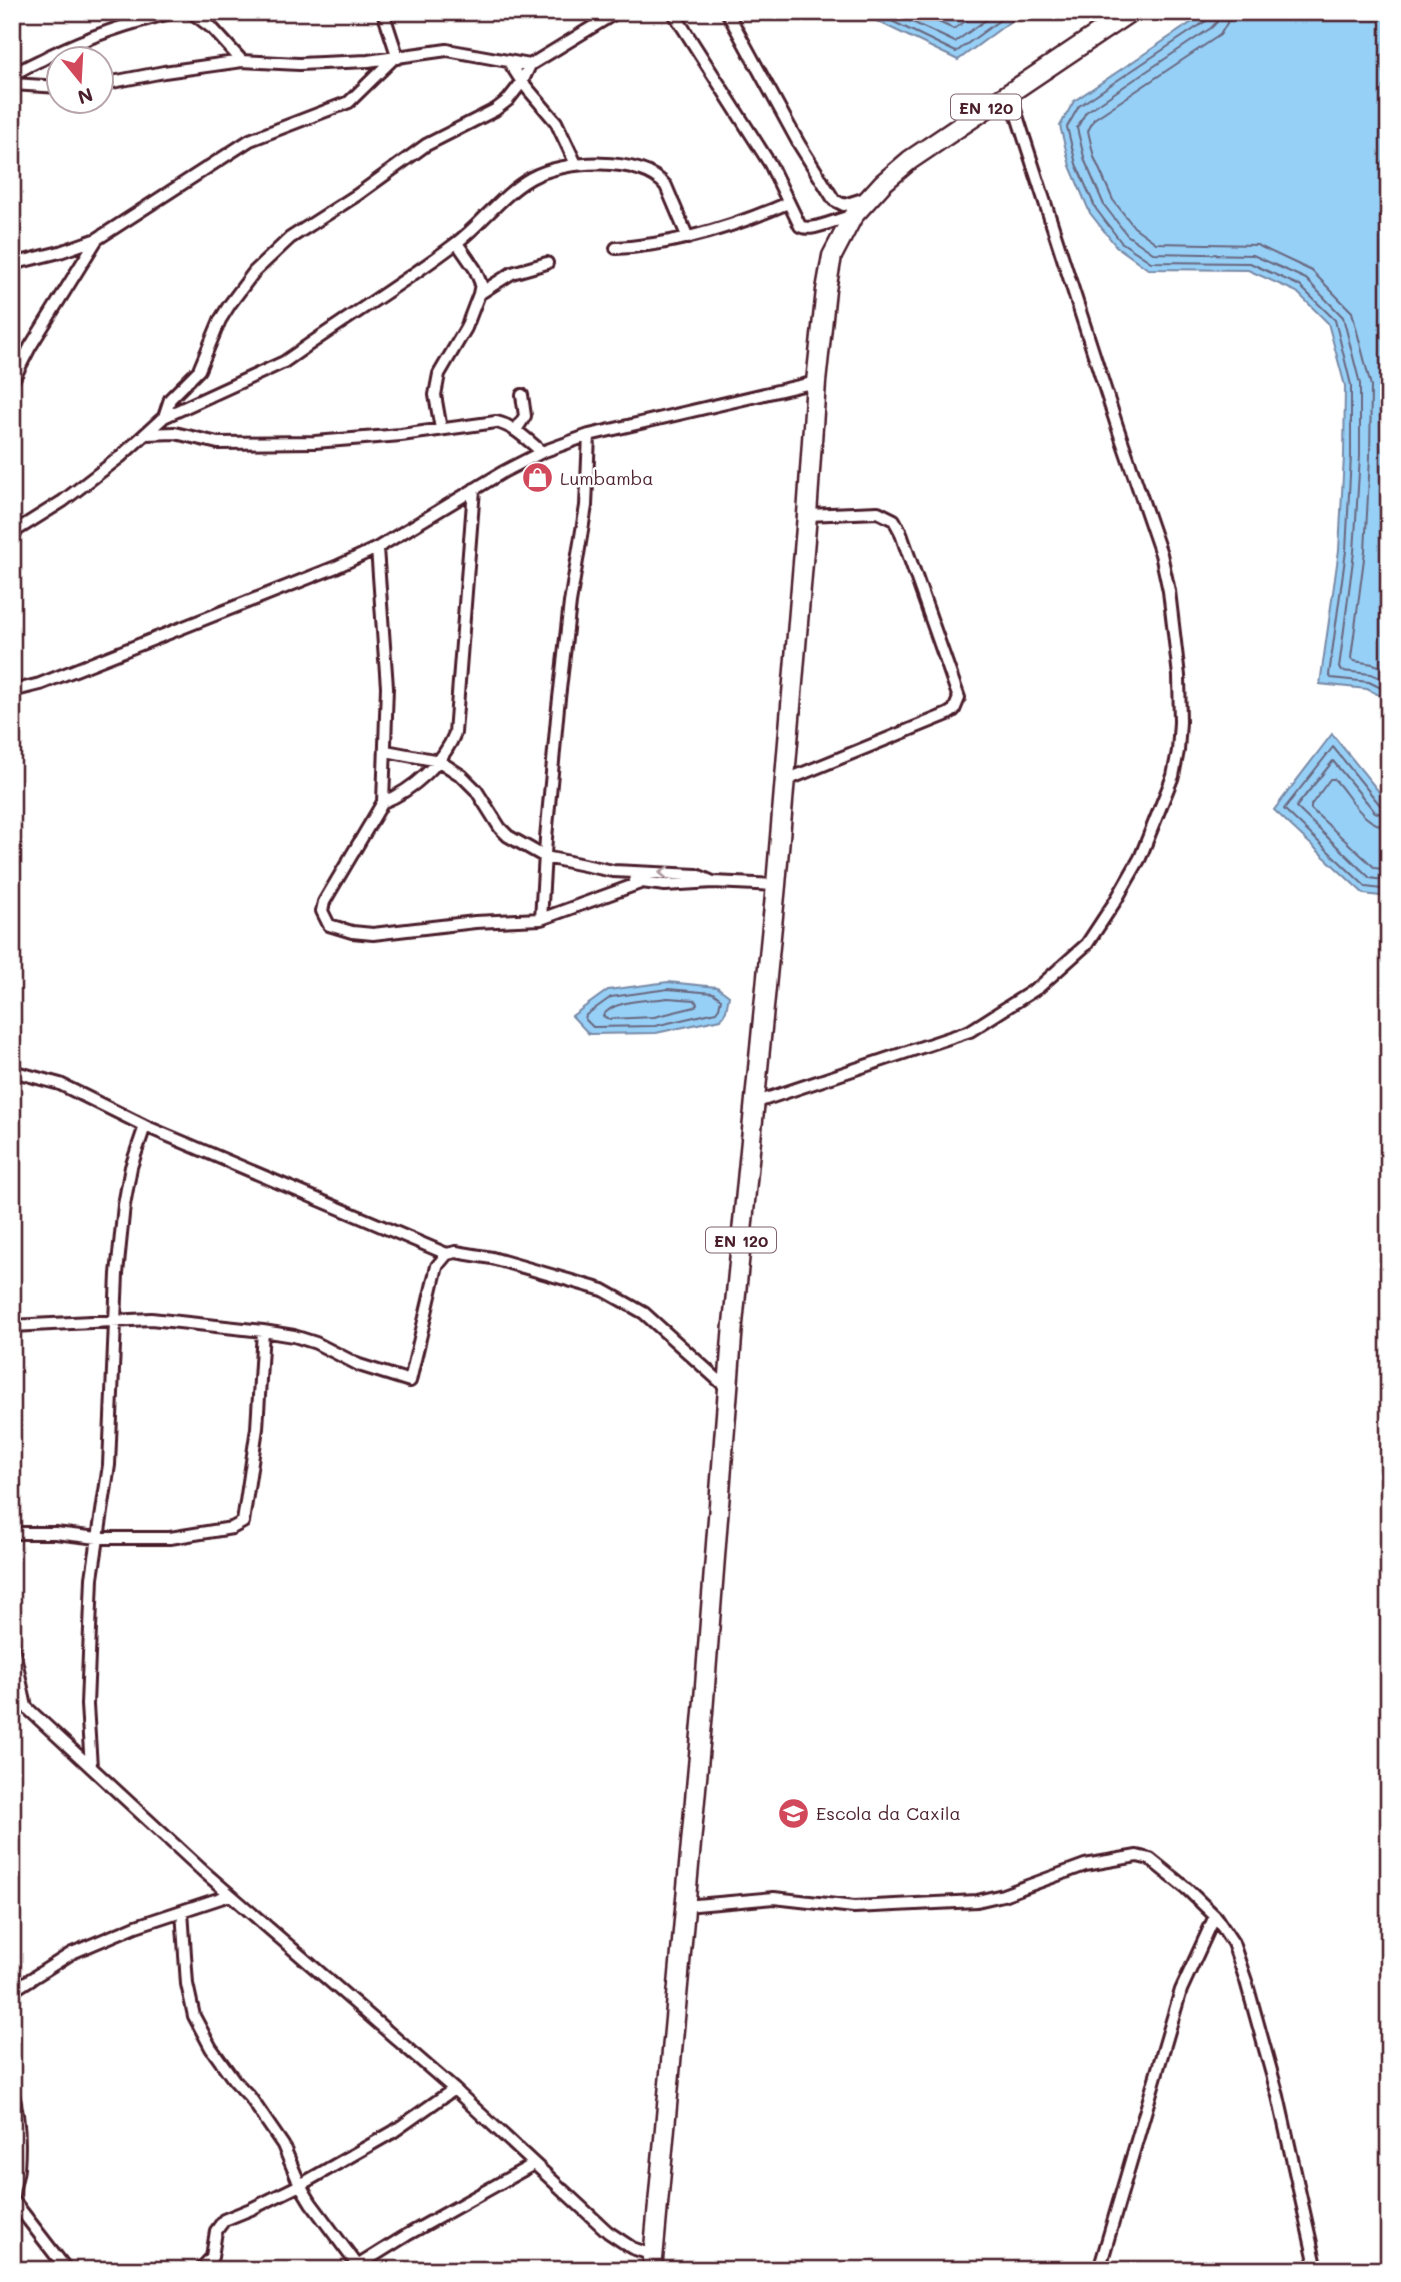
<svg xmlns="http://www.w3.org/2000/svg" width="1401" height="2282" font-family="Mali,sans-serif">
  <rect width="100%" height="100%" fill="#fff"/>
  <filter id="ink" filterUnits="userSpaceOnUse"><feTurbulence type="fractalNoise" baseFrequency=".0143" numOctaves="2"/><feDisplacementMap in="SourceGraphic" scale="14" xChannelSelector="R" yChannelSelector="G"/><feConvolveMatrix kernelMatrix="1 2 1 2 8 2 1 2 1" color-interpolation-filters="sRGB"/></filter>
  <g filter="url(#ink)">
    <path fill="#97d0f7" stroke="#7889a5" stroke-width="2" d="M858,12H1023L958,60Z
      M1207,12H1389V700L1367,689L1320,684L1339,550L1344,456L1345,386L1328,323L1297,292L1248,270L1148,269L1116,246L1090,213L1070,166L1060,126L1074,101Z
      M1332,734L1389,804V897L1364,894L1274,810Z
      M668,982L717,987L729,996L726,1011L721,1019L656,1033L589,1034L572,1016L608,990Z"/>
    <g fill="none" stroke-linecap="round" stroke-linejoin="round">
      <path stroke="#69667d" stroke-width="2" d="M873,12L956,52L1011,12
        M891,12L955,42L997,12
        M916,12L954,29L979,12
        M1209,12L1206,21L1079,106L1067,127L1076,164L1096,209L1121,242L1151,262L1250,263L1300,286L1335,320L1351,385V456L1346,551L1329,675L1331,678L1369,682L1389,692
        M1218,12L1217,22L1211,28L1086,112L1077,128L1085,161L1104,205L1127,235L1153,253L1253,255L1306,279L1343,317L1360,384V456L1354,552L1339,668L1342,671L1371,674L1389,682
        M1229,12L1227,23L1220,35L1094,119L1088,131L1094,157L1113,200L1134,227L1156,243L1257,245L1312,271L1352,312L1371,386L1370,457L1365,551L1351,658L1354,661L1373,664L1389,670
        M1389,808L1380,805L1333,747L1284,809L1366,887L1389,890
        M1389,817L1375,812L1333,761L1296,807L1370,878L1389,881
        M1389,827C1362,826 1350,795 1334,779H1330L1311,805V809L1375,868L1389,870
        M668,989L713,993L721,999L719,1008L716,1012L655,1026L593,1027L585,1019L586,1015L611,997Z
        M668,998L695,1000L697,1004L695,1007L654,1017L609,1019L603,1016C613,999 650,1001 668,998Z"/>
      <defs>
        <path id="street" d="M191,12L212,28L242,61
          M383,12L398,58
          M673,12L770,164L800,226C811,233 838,218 853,216
          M727,12L799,144L834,200L844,205L863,199
          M509,62L522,82L556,122L576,164
          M12,76C24,67 38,62 51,55C90,36 132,22 175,12
          M12,84L60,87
          M102,84L164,72L242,61L299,64L368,61L447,50L530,65L617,12
          M616,248C676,245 733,227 788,203
          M12,264L60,252L97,239
          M479,294L512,273L547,263
          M12,382L30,347L97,239L250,140L349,102L393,59
          M164,417L284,362L297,353C349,316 404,283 455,244C482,224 501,195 531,178C562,160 641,155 666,186L688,238
          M441,429L435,395L439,374L466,328L479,294L481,284L475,269L457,243
          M516,430L525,416L522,395
          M146,434L175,433L218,443L315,442L401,435L496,422C515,426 527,440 542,452
          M12,533L63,501L120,457L164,417L170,399L199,370L220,320L230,304L254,272L290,238L357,195L426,145L495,110L508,100L522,82L530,65
          M377,548L387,687L383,802L324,902L322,911L329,925L352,932L373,934L475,922L541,919L640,883
          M12,691L40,684L336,567L377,548L503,472L542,452L589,435L816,382
          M386,751L439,761L462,776L476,790L500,828L508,836L545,857L613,871L697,875L713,882
          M784,781L948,714L954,710L959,698L900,531L894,520L878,512L807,515
          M383,802C412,791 444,762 455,733L474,489
          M634,881L665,885L713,882L776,885
          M541,919L546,838L558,707L570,603L586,506L589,435
          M12,1071L60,1084L145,1126L447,1254L456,1252L492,1258L603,1290L644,1313L727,1388
          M754,1103L970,1031L1039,987L1087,944L1116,900L1140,858L1173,776L1178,751L1180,722L1179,676L1169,591L1161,554L1117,426L1009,91
          M12,1326L151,1319L263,1331L294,1336L316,1343L359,1365L410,1381L437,1266L447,1254
          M12,1533H55L98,1538H170L232,1528L243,1522L257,1428L263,1331
          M12,1641L26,1707
          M12,1694L203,1871L454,2089L608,2232L632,2248L653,2255
          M91,1767L87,1705L92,1578L109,1465L117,1274L124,1205L131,1167L145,1126
          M685,1906L774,1898L854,1907L977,1901L1003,1895L1085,1865L1137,1856L1150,1859L1187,1889L1215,1916L1233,1943L1246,1981L1278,2096L1317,2270
          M182,1911L187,1984L194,2016L211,2048L234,2080L250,2097L283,2145L300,2185L311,2203L361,2270
          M12,1991L72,1953L136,1926L230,1895
          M12,2091C19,2115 20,2143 18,2168C17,2179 12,2189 13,2200L67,2270
          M200,2270L212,2257L216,2231L224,2220L251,2209L300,2185L393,2132L454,2089
          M351,2270L407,2235L534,2164
          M1099,2270L1181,1990L1215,1916"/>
        <path id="primary" d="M652,2270L703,1712L733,1324L776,885L807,515L816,382L826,290L832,256L853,216L883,183L910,160L1130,12"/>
      </defs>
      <use href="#street" stroke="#4a1f2b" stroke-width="16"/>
      <use href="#primary" stroke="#4a1f2b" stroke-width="23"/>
      <use href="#street" stroke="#fff" stroke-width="10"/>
      <use href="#primary" stroke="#fff" stroke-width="18"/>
    </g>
    <defs><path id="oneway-chevron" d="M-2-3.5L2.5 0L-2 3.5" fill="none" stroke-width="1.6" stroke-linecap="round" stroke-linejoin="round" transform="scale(1.75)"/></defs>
    <use stroke="#ae9aa0" href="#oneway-chevron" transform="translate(664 873) rotate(-177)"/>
  </g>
  <defs>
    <symbol id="shop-disc" viewBox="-11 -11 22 22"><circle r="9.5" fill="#d1495b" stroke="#fff"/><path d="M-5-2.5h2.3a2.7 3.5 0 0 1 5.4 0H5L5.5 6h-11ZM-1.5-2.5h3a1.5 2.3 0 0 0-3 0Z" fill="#fff"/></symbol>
    <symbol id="school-disc" viewBox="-11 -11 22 22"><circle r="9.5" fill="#d1495b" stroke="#fff"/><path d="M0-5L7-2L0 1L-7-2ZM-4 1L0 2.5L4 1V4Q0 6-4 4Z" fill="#fff"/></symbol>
  </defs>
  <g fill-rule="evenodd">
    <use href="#shop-disc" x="520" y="460" width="35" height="35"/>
    <use href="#school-disc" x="776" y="1796" width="35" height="35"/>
  </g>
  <g text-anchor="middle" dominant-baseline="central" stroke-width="5" stroke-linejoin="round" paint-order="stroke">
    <g fill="#fff" stroke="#80626b" stroke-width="2">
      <rect x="951" y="94.5" width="70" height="25" rx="5"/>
      <rect x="706" y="1227.5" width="70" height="25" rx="5"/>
    </g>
    <g font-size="16" font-weight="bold" fill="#4a1f2b">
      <text x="986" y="107">EN 120</text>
      <text x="741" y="1240">EN 120</text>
    </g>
    <g font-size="18" fill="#4a1f2b" stroke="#fff" text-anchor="start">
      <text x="560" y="478">Lumbamba</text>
      <text x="816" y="1813">Escola da Caxila</text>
    </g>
  </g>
  <rect width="1401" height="2282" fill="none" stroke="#fff" stroke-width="42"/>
  <rect x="21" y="21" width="1359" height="2240" fill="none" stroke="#4a1f2b" stroke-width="2.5" filter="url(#ink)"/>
  <g transform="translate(80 80) rotate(162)"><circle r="33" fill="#ffffff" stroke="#b7a5aa" stroke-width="2"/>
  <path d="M0-5L12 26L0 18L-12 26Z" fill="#d1495b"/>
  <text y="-10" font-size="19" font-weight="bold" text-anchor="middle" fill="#4a1f2b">N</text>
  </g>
</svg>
